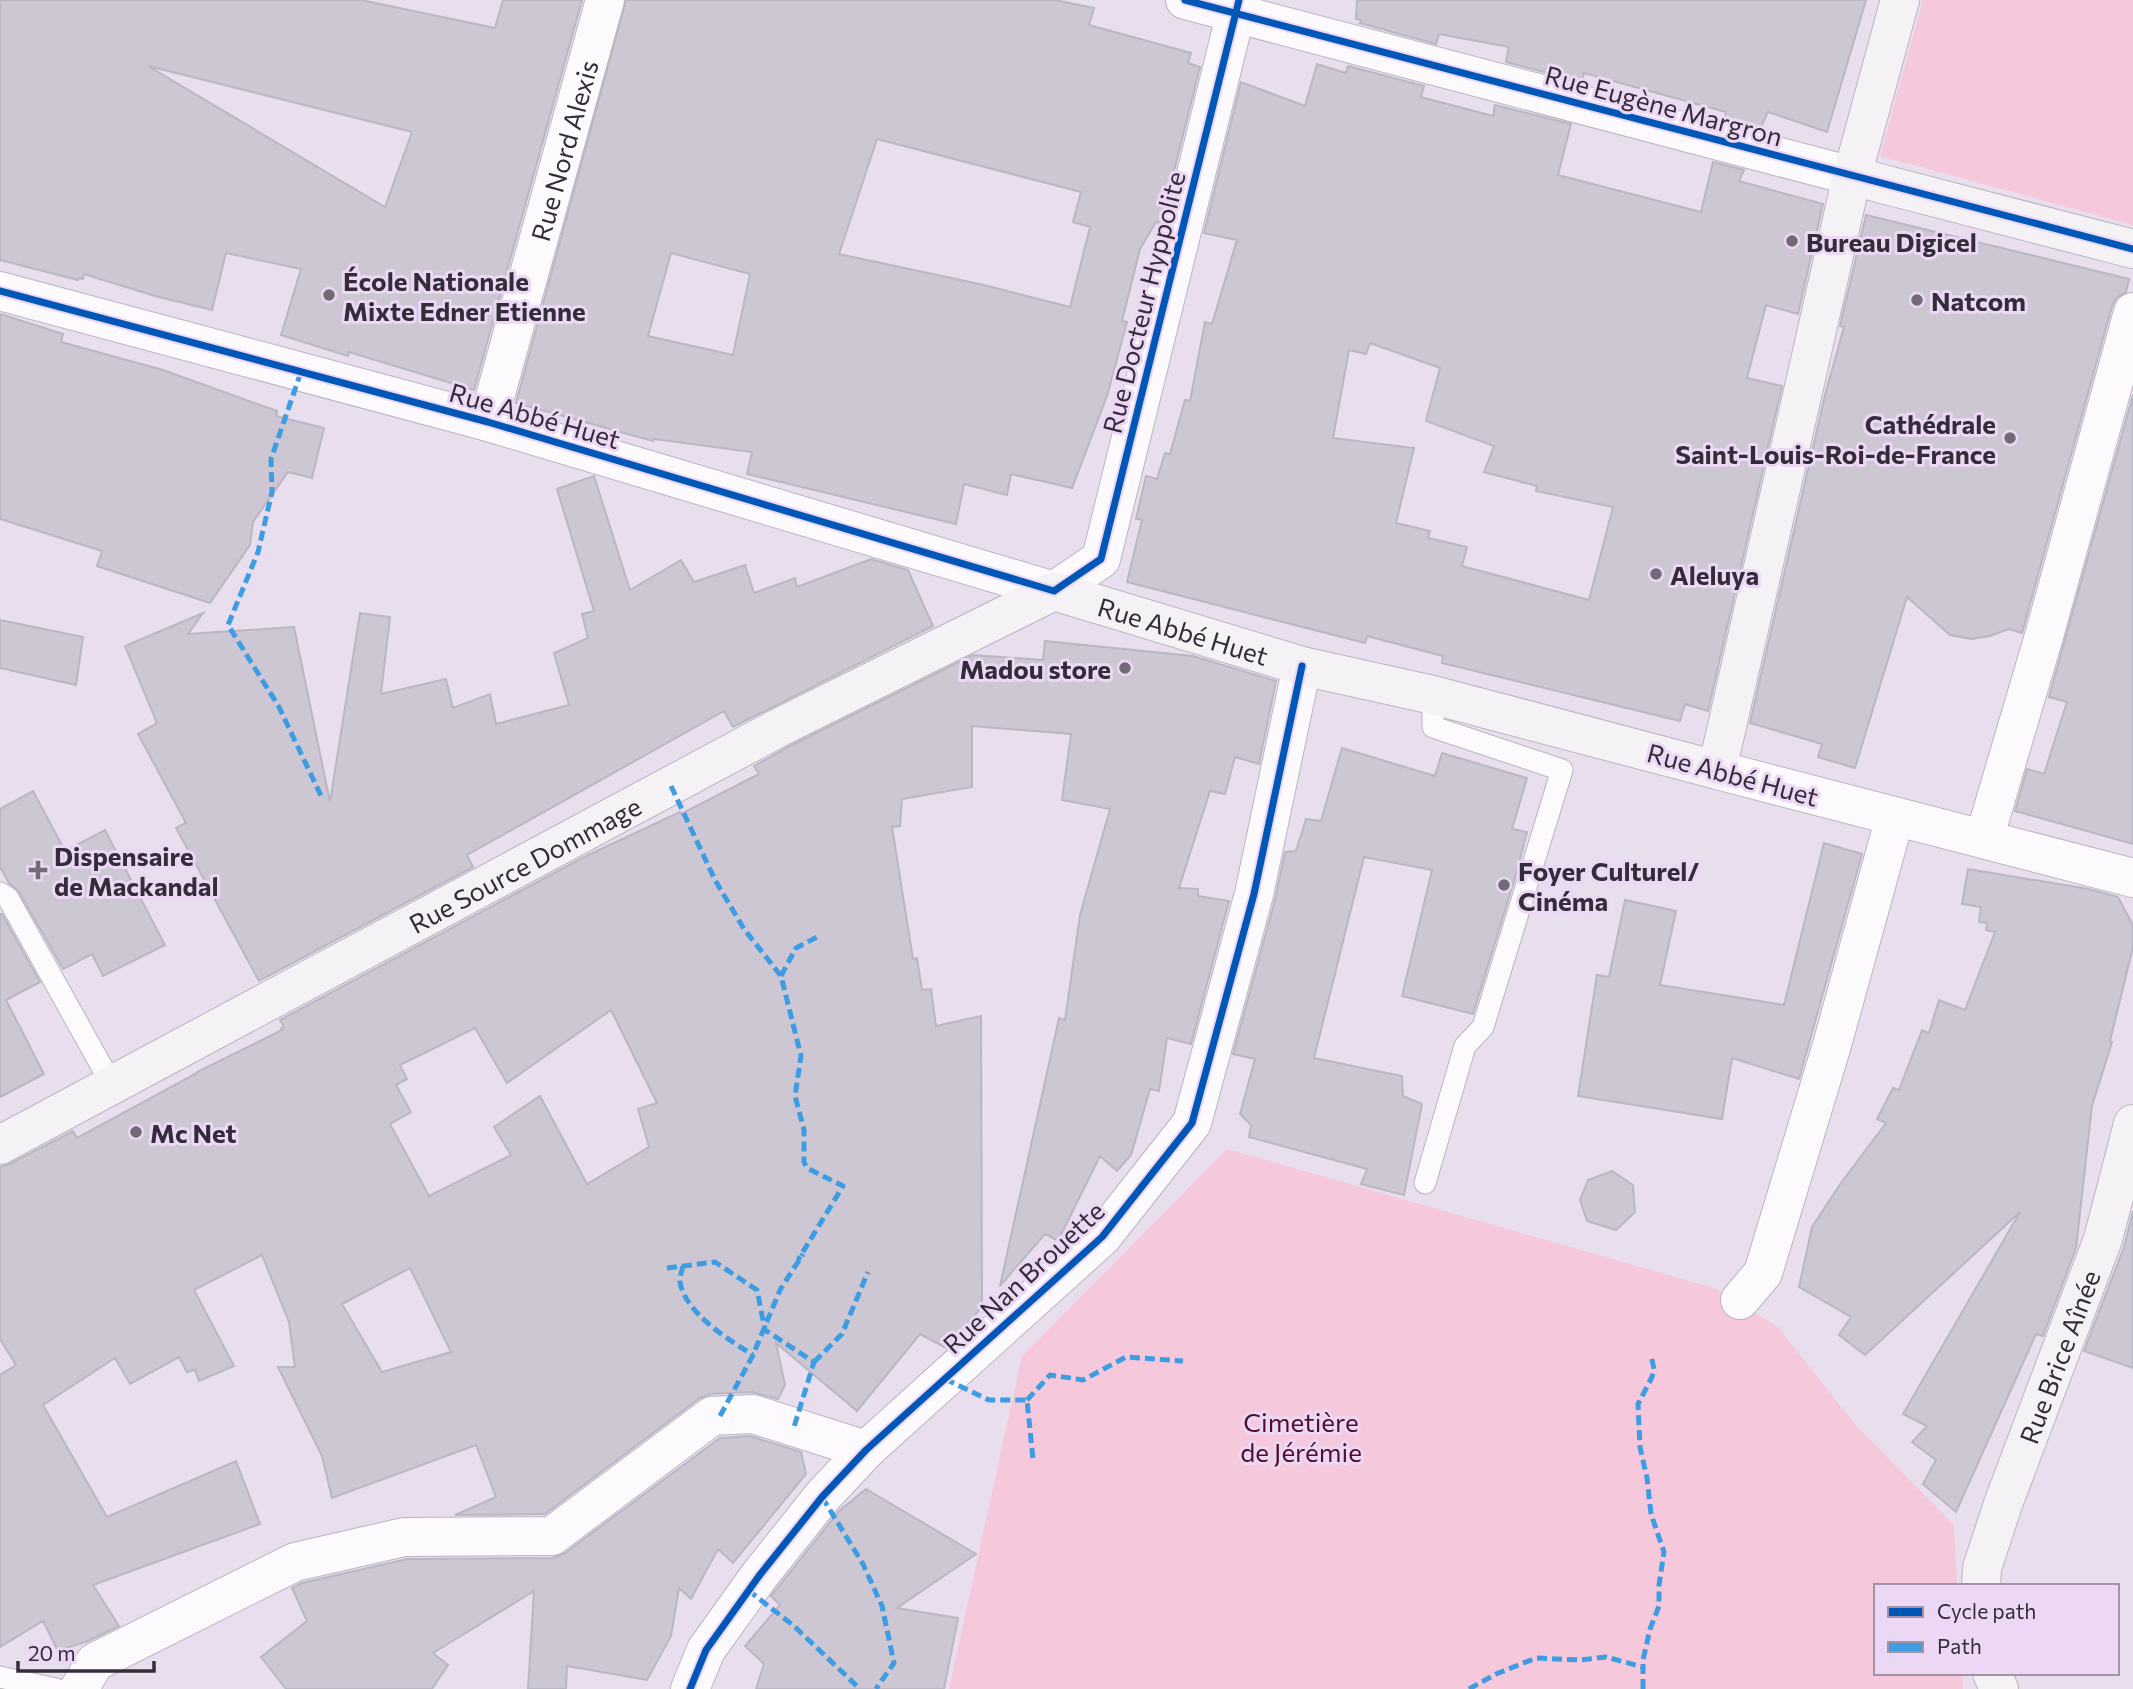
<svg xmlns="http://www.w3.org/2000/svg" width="2133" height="1689" font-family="Commissioner,sans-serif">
  <rect width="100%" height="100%" fill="#e9deee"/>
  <path fill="#f5c9db" d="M1923,0H2133V225L1880,156Z
    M1227,1149L1717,1289L1778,1327L1854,1423L1954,1525L1957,1586H1876V1673H1962L1963,1689H949L1022,1356Z"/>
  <path fill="#cdc7d4" stroke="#bbb6c3" stroke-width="2" fill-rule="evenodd" d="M0,0H361L495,28L503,0H582L474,390L349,352L348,356L281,335L301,269L226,253L212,310L155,296L84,274L83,279L79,278L78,280L0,260ZM148,66L412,132L385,207Z
    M626,0H1055L1094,8L1089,25L1191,53L1188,63L1200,67L1161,223L1156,222L1140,249L1122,321L1127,322L1107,396L1072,488L1011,474L1007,495L964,484L956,524L747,474L752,452L654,439L653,441L516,403ZM877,139L1081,192L1073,222L1090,227L1070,307L984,285L839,254ZM671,253L750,274L733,355L648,336Z
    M1357,0H1866L1827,132L1768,112L1760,129L1724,120L1726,112L1584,73L1582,82L1506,62L1509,47L1439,34L1436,44L1360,23L1361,20L1356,19Z
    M1317,64L1346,73L1348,66L1424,86L1421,97L1493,116L1495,105L1571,124L1558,175L1701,212L1713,162L1744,170L1739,181L1823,204L1798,314L1766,305L1747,378L1782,386L1708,711L1685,704L1680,721L1442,663L1443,656L1367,636L1365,643L1127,582L1142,520L1136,519L1146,476L1157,479L1165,453L1170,454L1185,400L1190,401L1205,322L1212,324L1237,240L1204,233L1241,82L1305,106ZM1370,343L1440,368L1426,421L1494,446L1484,472L1537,486L1536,491L1613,507L1589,600L1462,566L1467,547L1428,538L1430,531L1396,523L1414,448L1333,438L1349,350L1366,354Z
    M1866,215L2129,279L2126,292L2117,297L2112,306L2022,633L2009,629L1990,636L1971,639L1950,635L1907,597L1855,768L1818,757L1822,744L1750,723L1825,395L1844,327L1840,326Z
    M0,314L63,334L61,342L163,370L277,411L276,416L324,428L312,478L288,472L253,522L250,545L210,603L97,566L102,551L0,519Z
    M2133,395V844L2015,811L2027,769L2044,774L2067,702L2049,697Z
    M594,476L630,590L681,560L694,582L745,565L754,593L795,578L797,587L871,559L908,570L933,626L733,727L724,711L467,855L473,867L259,981L176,828L186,823L138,734L157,723L125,646L203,613L188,634L294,627L330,802L360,613L390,617L381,694L446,679L453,708L490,694L496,724L569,705L554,653L588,638L582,614L594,611L557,489Z
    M0,620L83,637L76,685L0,668Z
    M1045,641L1193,656L1276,681L1259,764L1235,757L1225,794L1210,791L1179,888L1198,889V896L1229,901L1191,1044L1167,1038L1159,1091L1150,1089L1131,1155L1117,1171L1100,1156L1058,1241L1045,1234L1000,1286L1059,1018L1065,1020L1080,915L1110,809L1062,800L1071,734L972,726V787L902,799L900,826L892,827L913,959L917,958L922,990L931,989L936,1026L981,1016L982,1307L946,1348L920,1334L857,1411L776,1343L785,1385L778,1399L752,1392L711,1394L700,1398L545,1514L455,1515L496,1497L476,1445L332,1498L322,1456L278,1367H295L289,1322L262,1255L194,1290L234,1366L199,1381L195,1370L187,1372L179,1357L130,1384L115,1358L43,1405L107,1517L236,1461L260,1524L93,1585L119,1626L88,1641L58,1651L43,1621L0,1647V1375L16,1365L0,1339V1167L10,1164L73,1131L77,1138L197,1073V1072L282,1030L281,1028L284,1027L280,1020L584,857L680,812L681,814L759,774L754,766L790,746L973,655L1043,660ZM611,1010L657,1103L638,1109L649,1147L587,1184L540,1096L494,1127L511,1155L429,1196L390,1124L411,1112L396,1085L407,1079L400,1065L475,1028L507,1083ZM410,1268L451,1352L382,1372L342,1304Z
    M1342,748L1435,776L1442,753L1527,778L1512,829L1527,832L1517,871L1473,1014L1402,996L1432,870L1364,857L1314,1058L1402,1076L1403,1096L1422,1104L1404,1195L1361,1184L1367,1169L1249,1137L1251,1125L1240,1114L1255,1059L1233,1054L1275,900L1285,852L1296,851L1306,819L1321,821Z
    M33,791L65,851L105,830L165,945L103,976L92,954L63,969L19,892L9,883L0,867V809Z
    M1824,843L1862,854L1799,1079L1732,1058L1722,1119L1578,1096L1597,975L1609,977L1625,900L1676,911L1660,985L1784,1005Z
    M1968,869L2089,889L2118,897L2133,925V947L2110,1041L2112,1042L2092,1106L2076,1248L2043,1336L2036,1334L1956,1512L1923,1484L1936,1460L1912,1442L1927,1426L1903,1414L2020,1212L1865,1355L1839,1335L1851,1317L1799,1287L1812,1227L1841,1183L1886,1123L1877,1119L1893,1088L1899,1090L1922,1030L1929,1033L1939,1000L1965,1010L1995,932L1986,930L1987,923L1979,922L1981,907L1962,904Z
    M0,914H2L40,982L6,1000L44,1074L0,1097Z
    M1612,1171L1633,1185L1635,1212L1616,1230L1587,1221L1580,1200L1588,1180Z
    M2133,1211V1368L2084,1351L2124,1247Z
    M750,1436L801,1452L806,1474L733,1563L718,1549L691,1599L679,1588L671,1636L647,1680L567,1666L566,1689H528L534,1591L433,1653L448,1665L432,1689H286L261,1657L307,1621L292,1588L302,1583L407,1559L553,1558L565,1553L720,1438Z
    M866,1489L976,1554L897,1608L958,1618L944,1689H756L764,1664L745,1646L780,1605L771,1596L839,1511Z"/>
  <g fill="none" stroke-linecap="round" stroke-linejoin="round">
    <defs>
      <path id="lane" d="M0,893L8,898L112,1085
        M1425,1183L1465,1046L1483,1027L1562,770L1433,727V695
        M0,1677L56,1689"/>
      <g id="street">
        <path d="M1185,0L1852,176"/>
        <path d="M0,291L488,422L1054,591L1101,559L1239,0"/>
        <path id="s1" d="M488,422L605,0"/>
        <path d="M1717,770L2133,878"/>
        <path d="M1984,839L2044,636L2133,312"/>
        <path d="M1740,1300L1763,1273L1832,1045L1895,817"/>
        <path d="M79,1689L95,1662L295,1562L404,1537L552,1536L712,1416L753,1414L866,1450"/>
        <path d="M690,1689L706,1650L759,1576L822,1497L866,1450L1102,1237L1192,1123L1254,894L1302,666"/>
      </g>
      <g id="secondary">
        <path d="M1852,176L2133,249"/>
        <path id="s2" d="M0,1145L780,727L1054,591L1302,666L1433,695L1717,770L1852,176L1900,0"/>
        <path id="s3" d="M1981,1586L1982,1568L2003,1504L2103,1239L2133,1124"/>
        <path d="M1992,1673L1999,1689"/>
      </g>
    </defs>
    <use href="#lane" stroke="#bcb4c0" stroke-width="23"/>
    <use href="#street" stroke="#bcb4c0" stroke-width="40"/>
    <use href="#secondary" stroke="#bcb4c0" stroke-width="40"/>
    <use href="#lane" stroke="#fcfafc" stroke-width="21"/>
    <use href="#street" stroke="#fcfafc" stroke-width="38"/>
    <use href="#secondary" stroke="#f5f2f6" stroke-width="38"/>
    <path stroke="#3e9ce2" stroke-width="5" stroke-dasharray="10 5" stroke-linecap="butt" d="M301,372L271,459L272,492L258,552L228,625L279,707L323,800
      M671,786L715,880L744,929L781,976L801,1056L795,1096L804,1130V1162L807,1168L843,1186L798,1260
      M781,976L796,948L821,935
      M683,1266C682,1271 679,1278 680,1282C685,1313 729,1340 753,1355
      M667,1268L715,1262L757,1290L765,1330L814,1362L794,1427
      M814,1362L842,1334L868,1272
      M945,1379L989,1400H1027L1033,1459
      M1027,1400L1050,1375L1083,1380L1126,1357L1183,1361
      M720,1416L753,1355L780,1290L803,1254
      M822,1497L863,1564L882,1606L894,1663L876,1689
      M748,1590L794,1626L860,1689
      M1469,1689L1496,1674L1536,1658L1580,1660L1606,1657L1643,1667
      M1643,1689V1660L1650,1629L1659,1606V1585L1664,1552L1651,1514L1647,1478L1640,1447L1638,1404L1652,1377L1654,1369L1651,1355"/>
    <defs>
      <path id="cycleway" d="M1185,0L2133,249
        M0,291L488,422L1054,591L1101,559L1239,0
        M690,1689L706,1650L759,1576L822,1497L866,1450L1102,1237L1192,1123L1254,894L1302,666"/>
    </defs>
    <use href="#cycleway" stroke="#ecd7f5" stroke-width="11"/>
    <use href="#cycleway" stroke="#0057b8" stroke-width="7"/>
  </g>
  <g fill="#736a78" stroke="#ecd7f5" stroke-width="2.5">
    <circle cx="1792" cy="241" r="7"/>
    <circle cx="329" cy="295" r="7"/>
    <circle cx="1917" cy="300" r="7"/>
    <circle cx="2010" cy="438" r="7"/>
    <circle cx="1656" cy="574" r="7"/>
    <circle cx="1125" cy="668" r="7"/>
    <path d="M34.5 859.5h7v7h7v7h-7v7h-7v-7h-7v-7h7z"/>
    <circle cx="1504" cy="885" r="7"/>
    <circle cx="136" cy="1132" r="7"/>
  </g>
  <g text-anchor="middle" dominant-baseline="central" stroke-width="6" stroke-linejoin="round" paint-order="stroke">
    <g font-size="26" fill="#342c38" stroke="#ecd7f5">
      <text transform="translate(1664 105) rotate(15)">Rue Eugène Margron</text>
      <text stroke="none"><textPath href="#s1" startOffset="282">Rue Nord Alexis</textPath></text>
      <text transform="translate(1143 302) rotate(-76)">Rue Docteur Hyppolite</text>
      <text transform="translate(535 415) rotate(16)">Rue Abbé Huet</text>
      <text stroke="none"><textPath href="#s2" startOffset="1326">Rue Abbé Huet</textPath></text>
      <text transform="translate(1733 774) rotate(15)">Rue Abbé Huet</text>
      <text stroke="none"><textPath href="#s2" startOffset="595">Rue Source Dommage</textPath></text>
      <text transform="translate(1023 1277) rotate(-43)">Rue Nan Brouette</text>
      <text stroke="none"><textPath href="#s3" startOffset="243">Rue Brice Aînée</textPath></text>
    </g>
    <g font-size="26" font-weight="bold" fill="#342c38" stroke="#ecd7f5" text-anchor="start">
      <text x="1806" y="241">Bureau Digicel</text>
      <text x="343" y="280">École Nationale<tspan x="343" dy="30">Mixte Edner Etienne</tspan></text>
      <text x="1931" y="300">Natcom</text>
      <text x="1996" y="423" text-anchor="end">Cathédrale<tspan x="1996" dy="30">Saint-Louis-Roi-de-France</tspan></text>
      <text x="1670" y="574">Aleluya</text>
      <text x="1111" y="668" text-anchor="end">Madou store</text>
      <text x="54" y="855">Dispensaire<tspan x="54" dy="30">de Mackandal</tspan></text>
      <text x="1518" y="870">Foyer Culturel/<tspan x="1518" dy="30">Cinéma</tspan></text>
      <text x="150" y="1132">Mc Net</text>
    </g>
    <g font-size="26" fill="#4f0d29" stroke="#ecd7f5">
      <text x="1301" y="1421">Cimetière<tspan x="1301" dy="30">de Jérémie</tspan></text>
    </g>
  </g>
  <rect x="1874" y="1584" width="245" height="91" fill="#ecd7f5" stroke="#a293a9" stroke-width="2"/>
  <rect x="1888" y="1607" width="35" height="10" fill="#0057b8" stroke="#a293a9" stroke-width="2"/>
  <text x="1937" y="1619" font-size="21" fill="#342c38">Cycle path</text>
  <rect x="1888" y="1642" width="35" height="10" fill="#3e9ce2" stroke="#a293a9" stroke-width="2"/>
  <text x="1937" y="1654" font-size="21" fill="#342c38">Path</text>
  <path d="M18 1661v10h136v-10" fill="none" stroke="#342c38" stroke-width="3.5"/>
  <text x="28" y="1661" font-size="21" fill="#342c38" stroke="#ecd7f5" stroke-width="5" paint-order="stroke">20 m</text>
</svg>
